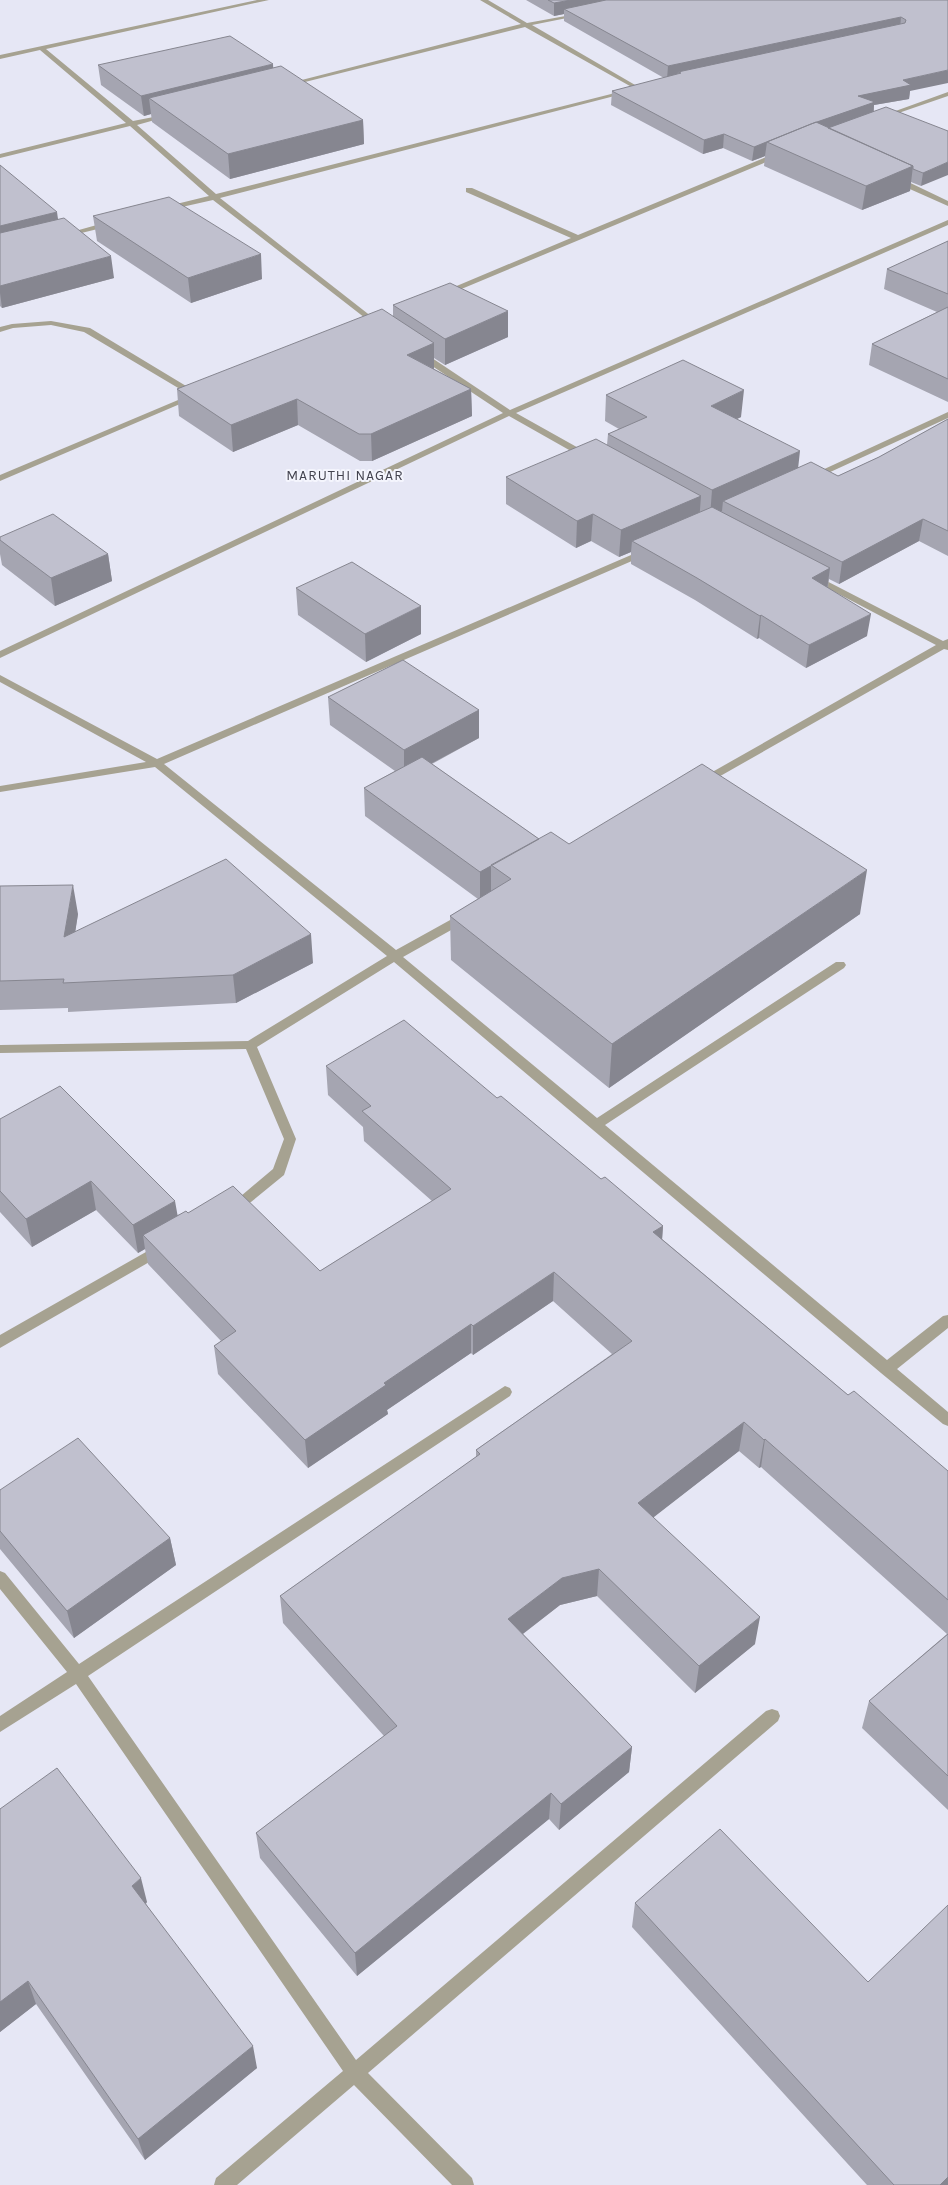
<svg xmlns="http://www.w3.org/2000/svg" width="948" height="2185" font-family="Karla,sans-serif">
  <rect width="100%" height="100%" fill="#e6e7f5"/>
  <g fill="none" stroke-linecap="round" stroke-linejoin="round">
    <path fill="#a6a291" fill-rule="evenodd" d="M257,0H269L46,49L133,121L169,114V116L137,125L216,194L627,90L630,92L220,198L381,324V328H378L213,200L164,211V207L209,196L130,126L0,158V154L126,123L40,50L0,59V55Z
      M480,0H488L527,23L582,13V15L532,25L642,89L637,90L525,27L289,86L286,84L521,24Z
      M948,92V96L884,118L879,117Z
      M776,153L783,155L447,295L440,293L571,238L466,192V188H472L578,235Z
      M894,178H900L948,201V206L894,182Z
      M948,220V225L516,413L591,455V459H585L509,416L0,658V651L503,413L417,356V352H423L510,410Z
      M111,221H114V225L65,237L61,235Z
      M51,321L90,328L201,395L0,481V475L190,395L84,332L51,325L13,328L0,332V327L12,324Z
      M948,412V418L815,479H809L807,477Z
      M645,549L648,550V554L164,764L396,950L461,914H469L471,917L469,920L403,957L597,1118L836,962H844L846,965L844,968L605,1125L887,1360L943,1316L948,1315V1328L897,1369L948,1412V1426L943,1424L881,1373L394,962L257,1047L296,1139L284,1175L251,1202L231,1212L226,1211L224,1207L226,1203L241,1196L273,1169L284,1139L246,1049L0,1053V1045L248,1041L387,956L155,767L0,792V786L146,762L0,682V675L157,759Z
      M813,574L943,641L948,639V650L944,649L708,783H700L699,781L700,779L936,645L810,579V575Z
      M160,1244L165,1245L167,1249L165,1253L0,1348V1335Z
      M505,1386L510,1388L512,1392L510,1396L88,1676L356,2060L766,1711L772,1709L778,1711L780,1716L778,1721L368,2073L472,2178L474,2185H452L354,2085L237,2185H214L216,2178L343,2071L76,1684L0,1732V1716L67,1672L0,1589V1571L5,1573L79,1664Z"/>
  </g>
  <path fill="#a5a5b1" d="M526,0H948L910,91L909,99L874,105V112L948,131L921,186L911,182L910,191L862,210L764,166L765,156L752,161L723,148L703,154L611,105L612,91L664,78L564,21V14L554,16Z
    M98,65L273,68L363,120L364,144L230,179L152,122L151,114L144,116L101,85Z
    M0,165L58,219L114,278L2,308L0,306Z
    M93,216L262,279L191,303L97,241Z
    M948,241V402L869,365L872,344L937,312L884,289L887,269Z
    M393,305L508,337L445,365L434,358V369L471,389L472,416L372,461H360L298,425L233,452L179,416L177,389L393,316Z
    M606,395L741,417L737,419L798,467L838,476L879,457L948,419V556L919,541L839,584L829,579L828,588L867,636L806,668L759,638L757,639L695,600L631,564V552L619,557L591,541L576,548L506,504V477L607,445L608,434L619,429L605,421Z
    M0,537L108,554L112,581L55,606L2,565L0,554Z
    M296,588L421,634L366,662L298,615Z
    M328,697L479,710V738L432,764L539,839L569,844L860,914L609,1088L451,960L450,916L478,899L365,816L364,788L395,771L330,725Z
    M0,886L78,914L75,932L313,963L236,1003L68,1012V1008L0,1010Z
    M326,1066L497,1098L601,1179L663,1226L662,1239L848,1395L948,1471V1810L862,1728L869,1701L947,1634L761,1467L759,1468L739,1451L653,1517L755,1644L695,1693L597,1596L560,1605L523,1634L632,1747L629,1772L559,1830L549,1819L357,1976L260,1858L256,1833L384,1736L283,1623L280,1596L476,1457V1450L612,1354L553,1301L473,1355L471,1353L387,1410L388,1414L308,1468L218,1374L214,1346L221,1341L148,1264L145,1249L138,1253L96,1210L32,1247L0,1212V1119L177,1215L188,1213L320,1271L432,1201L364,1141L363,1127L328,1095Z
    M0,1490L170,1538L176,1565L74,1638L0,1549Z
    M0,1809L147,1902L146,1904L257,2068L145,2160L36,2004L0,2032Z
    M635,1903L868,1982L948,2185H867L632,1927Z"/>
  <path fill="#868690" d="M571,0H635L564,9V14L554,16V3Z
    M901,17L900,30L678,72L677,77L667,79L668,66Z
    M273,64L274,84L149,98L151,114L144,116L141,96Z
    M948,70V83L910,91L909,99L874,105L873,116L830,130L767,142L765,156L752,161L754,147L858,96L903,80Z
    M363,120L364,144L230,179L228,154Z
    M724,134L723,148L703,154L704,140Z
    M948,162V175L921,186L923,173Z
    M913,166L910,191L862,210L866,186Z
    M57,212L60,233L0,248V226Z
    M261,254L262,279L191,303L188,278Z
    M111,256L114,278L2,308L0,293V286Z
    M508,311V337L445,365V339Z
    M434,343V369L407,355Z
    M471,389L472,416L372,461L371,434Z
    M744,390L741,417L709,432L711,406Z
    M297,399L298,425L233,452L231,425Z
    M800,451L797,478L723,501L722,511L710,517L712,490Z
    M701,496L699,523L632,541L631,552L619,557L621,530Z
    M593,514L591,541L576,548L577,521Z
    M923,519L919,541L839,584L842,562Z
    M108,554L112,581L55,606L51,578Z
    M830,568L827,590L812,578Z
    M421,606V634L366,662L365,634Z
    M871,614L867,636L806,668L809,645Z
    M761,615L759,638L757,639L760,616Z
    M479,710V738L404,778V750Z
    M491,865V894L480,901V872Z
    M867,870L860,914L609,1088L612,1044Z
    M73,885L78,914L70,966L64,937Z
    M311,934L313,963L236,1003L233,975Z
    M91,1181L96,1210L32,1247L26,1219Z
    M175,1201L180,1229L143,1235L145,1249L138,1253L133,1225Z
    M663,1226L661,1255L653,1232Z
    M554,1272L553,1301L473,1355V1326Z
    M471,1324V1353L387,1410L388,1414L308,1468L305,1440L384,1383Z
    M744,1422L739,1451L636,1531L638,1503Z
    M765,1439L761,1467L759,1468L764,1440Z
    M170,1538L176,1565L74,1638L67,1611Z
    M599,1569L597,1596L560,1605L507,1646L508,1619L562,1578Z
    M760,1617L755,1644L695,1693L699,1666Z
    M632,1747L629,1772L559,1830L561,1804Z
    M551,1793L549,1819L357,1976L355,1953Z
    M141,1878L147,1902L138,1910L132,1886Z
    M28,1981L36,2004L0,2032V2002Z
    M253,2046L257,2068L145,2160L138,2139Z
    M948,2177V2185H940Z"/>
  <path fill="#c0c0ce" stroke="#868690" d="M548,0H571L554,3Z
    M606,0H948V70L903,80L911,85L858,96L875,102L811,124L754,147L724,134L704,140L612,91L681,73L678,72L905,23L906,20L901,17L668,66L564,9Z
    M230,36L273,64L141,96L98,65Z
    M281,66L363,120L228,154L149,98Z
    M886,107L948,131V162L923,173L913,169V166L828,128Z
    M816,122L913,166L866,186L767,142Z
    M0,165L57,212L0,226Z
    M169,197L261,254L188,278L93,216Z
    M64,218L111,256L0,286V233Z
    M948,241V294L887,269Z
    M450,283L508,311L445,339L393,305Z
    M948,307V379L872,344Z
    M382,309L434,343L407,355L471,389L371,434H359L297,399L231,425L177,389Z
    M683,360L744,390L711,406L800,451L712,490L608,434L647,417L606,395Z
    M948,419V531L923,519L842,562L723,501L811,462L838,476L879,457Z
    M596,439L701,496L621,530L593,514L577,521L506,477Z
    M712,507L830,568L812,578L871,614L809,645L761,615L760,616L697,578L632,541Z
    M53,514L108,554L51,578L0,540V537Z
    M352,562L421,606L365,634L296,588Z
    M403,660L479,710L404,750L328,697Z
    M422,757L539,839L480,872L364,788Z
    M702,764L867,870L612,1044L450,916L511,879L491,865L551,832L569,844Z
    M226,859L311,934L233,975L63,983L64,979L0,981V886L73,885L64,937Z
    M404,1020L497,1098L501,1096L601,1179L605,1177L663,1226L653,1232L848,1395L854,1391L948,1471V1600L765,1439L764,1440L744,1422L638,1503L760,1617L699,1666L599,1569L562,1578L508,1619L632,1747L561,1804L551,1793L355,1953L256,1833L397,1726L280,1596L480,1454L476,1450L632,1341L554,1272L473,1326L471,1324L384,1383L386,1385L305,1440L214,1346L236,1331L143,1235L186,1211L188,1213L233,1186L320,1271L451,1189L362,1111L371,1106L326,1066Z
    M60,1086L175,1201L133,1225L91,1181L26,1219L0,1191V1119Z
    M78,1438L170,1538L67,1611L0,1531V1490Z
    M948,1634V1776L869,1701Z
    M57,1768L141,1878L132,1886L253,2046L138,2139L28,1981L0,2002V1809Z
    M720,1829L868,1982L948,1905V2177L940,2185H894L635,1903Z"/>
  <g text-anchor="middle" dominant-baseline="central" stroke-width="4" stroke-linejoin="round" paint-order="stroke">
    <g font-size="14" letter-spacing="1" fill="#42424e" stroke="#f4f5fd">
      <text x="345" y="475">MARUTHI NAGAR</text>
    </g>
  </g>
</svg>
